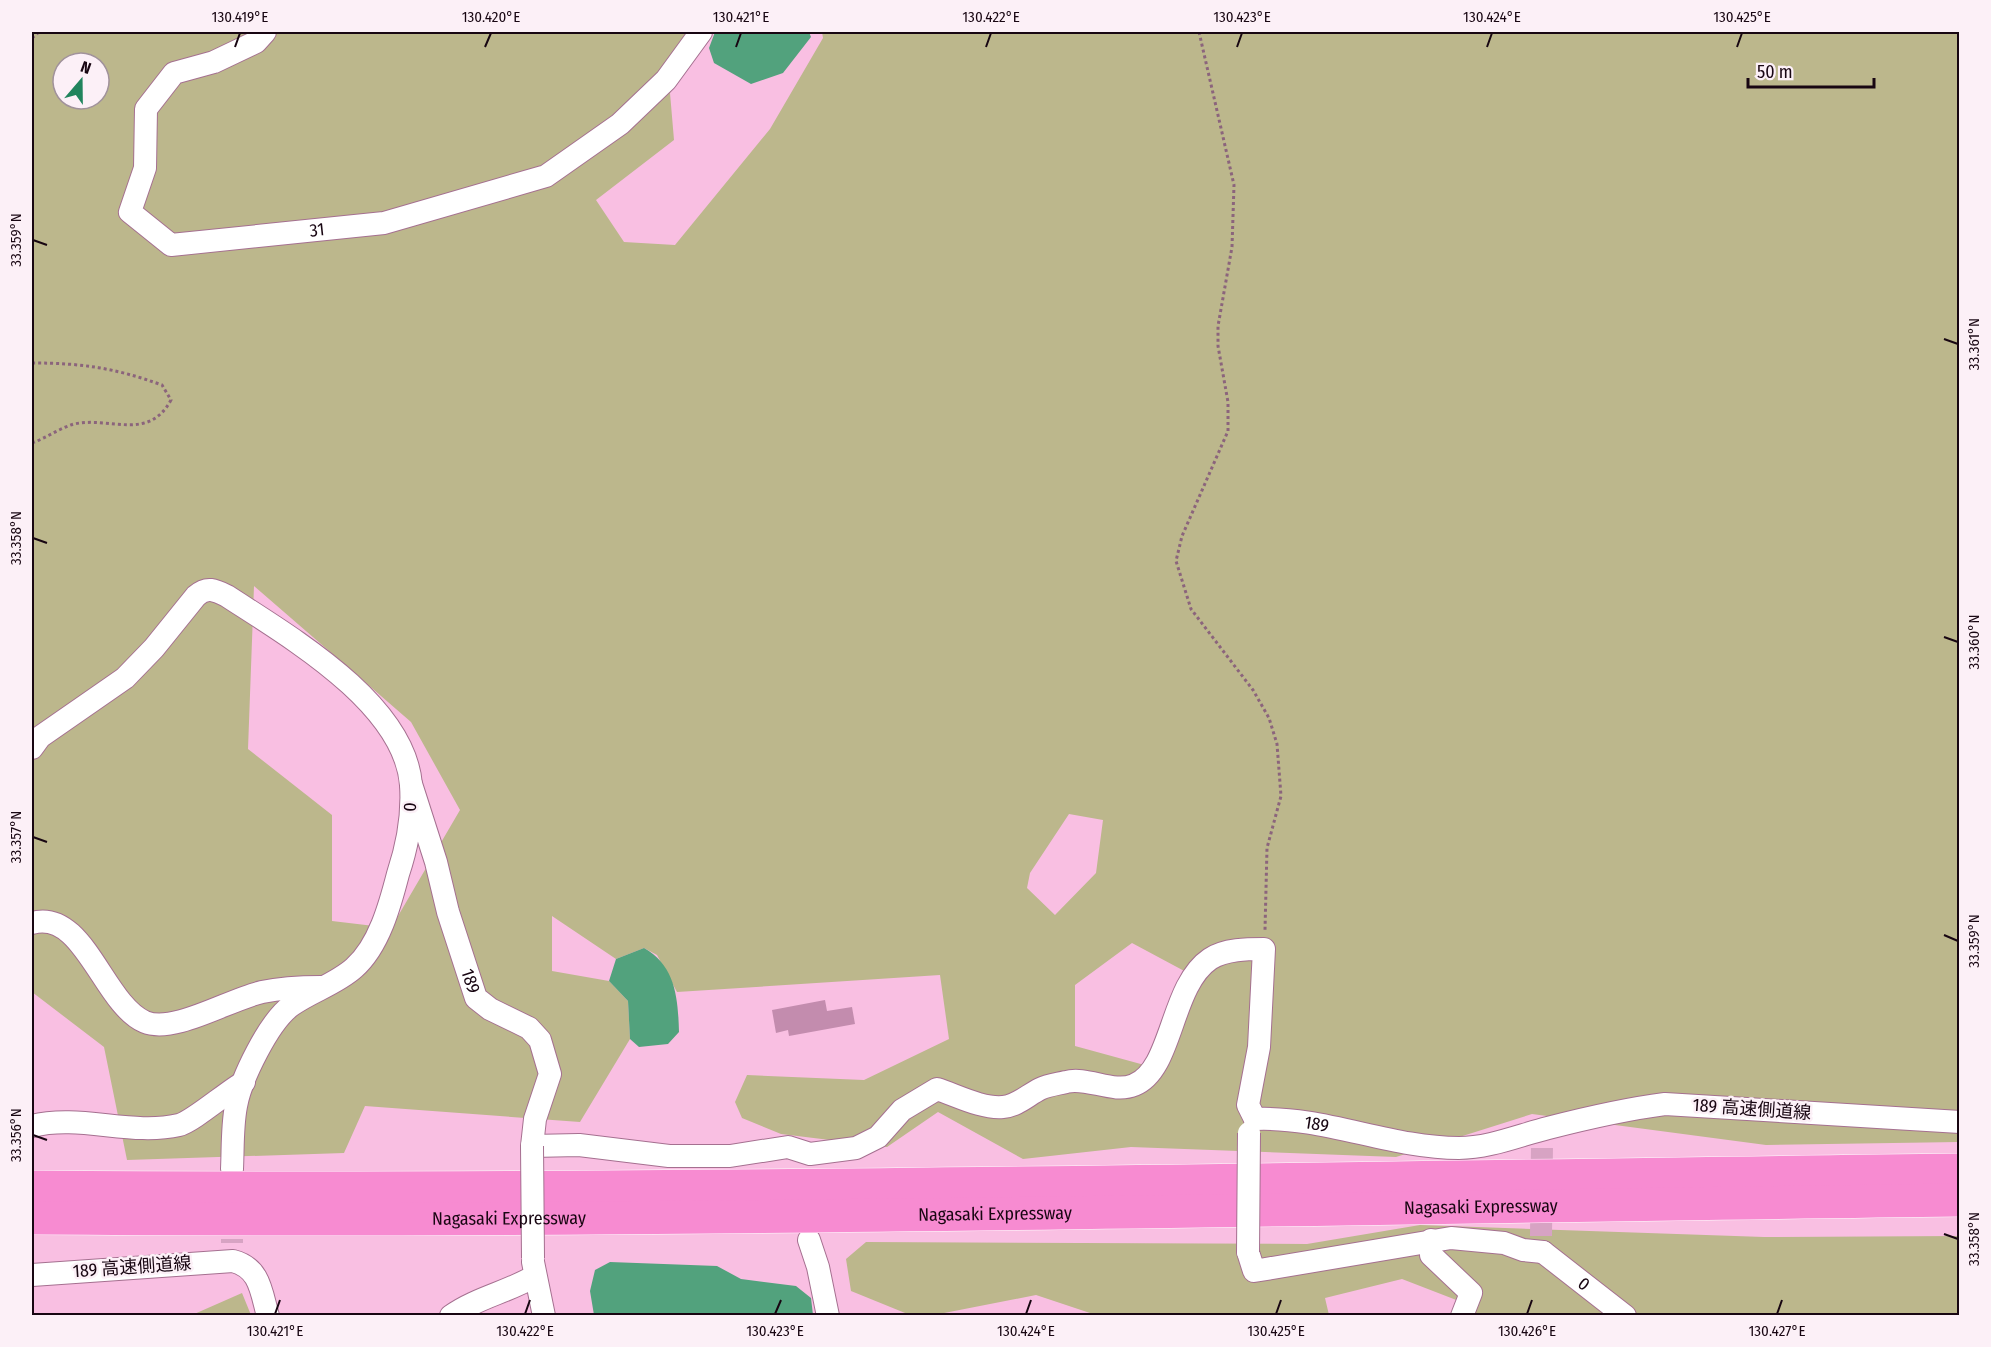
<svg xmlns="http://www.w3.org/2000/svg" width="1991" height="1347" font-family="'Fira Sans Condensed','Noto Sans JP',sans-serif">
  <rect width="100%" height="100%" fill="#f9bfe2"/>
  <path fill="#bcb78c" fill-rule="evenodd" d="M32,32H708L670,93L674,140L596,200L624,242L675,245L770,129L823,38L822,32H1959V1142L1766,1145L1532,1114L1396,1157L1131,1147L1023,1159L938,1112L887,1147L781,1134L742,1118L735,1102L747,1075L864,1080L949,1039L940,975L677,992L657,955L644,948L616,959L552,916V971L609,981L628,1001L630,1039L580,1122L365,1106L344,1153L127,1160L104,1047L32,992ZM63,63H99V99H63ZM254,586L411,722L460,810L391,928L332,921V815L248,749ZM1069,814L1103,820L1096,873L1055,915L1027,888L1030,873ZM1132,943L1188,973L1148,1066L1075,1046V985Z
    M1420,1225L1764,1237L1959,1236V1315H1473L1477,1308L1402,1279L1325,1298L1329,1315H1096L1036,1295L934,1315H910L851,1291L846,1259L866,1242L1307,1244Z
    M242,1293L251,1315H192Z"/>
  <path fill="#52a27d" d="M715,32H809L811,37L783,73L751,84L714,63L709,48Z
    M644,948C676,966 678,999 679,1032L668,1044L639,1047L630,1039L628,1001L609,981L616,959Z
    M610,1262L717,1266L741,1279L796,1286L811,1298L813,1315H594L590,1291L595,1270Z"/>
  <path fill="#c38cae" d="M825,1000L827,1011L852,1007L855,1024L789,1036L788,1030L776,1033L772,1010Z"/>
  <g fill="none" stroke-linecap="round" stroke-linejoin="round">
    <path stroke="#d7a3c3" stroke-width="22" stroke-dasharray="22 11" stroke-linecap="butt" d="M232,1206V1243
      M1541,1236L1542,1144"/>
    <defs>
      <g id="minor">
        <path id="s1" d="M265,32L256,42L214,62L174,73L146,109L145,168L130,212L171,245L384,223L546,176L620,124L666,80L701,32"/>
        <path d="M32,748L40,737L125,678L154,648L196,596C207,586 215,590 227,596C288,636 405,703 411,785C413,814 407,847 398,874C390,905 379,946 354,968C336,984 312,991 292,1005C269,1021 241,1079 236,1106C232,1127 233,1149 232,1169"/>
        <path id="s2" d="M411,784L436,862L448,912L476,998L490,1009L529,1028L540,1040L550,1074L535,1119L532,1146L579,1145L669,1156H730L788,1147L810,1154L856,1148L878,1137L902,1110L937,1089C956,1095 982,1109 1003,1107C1017,1106 1028,1095 1040,1089C1048,1085 1058,1084 1066,1082C1087,1076 1113,1094 1134,1085C1173,1070 1170,986 1210,959C1225,949 1248,949 1264,949L1259,1047L1248,1105L1255,1119"/>
        <path d="M32,923C84,908 103,1004 145,1022C174,1034 230,999 262,992C281,988 301,987 321,987"/>
        <path id="s3" d="M1255,1119C1324,1116 1390,1148 1459,1148C1489,1148 1520,1135 1548,1128C1587,1118 1626,1109 1665,1104L1960,1122"/>
        <path d="M32,1126C80,1114 131,1136 179,1125C192,1122 228,1091 244,1082"/>
        <path d="M809,1240L818,1267L828,1316"/>
        <path d="M1431,1240V1255L1471,1293L1462,1316"/>
        <path d="M1248,1252L1254,1271L1451,1238L1504,1243L1523,1250L1543,1252"/>
        <path id="s4" d="M1543,1252L1625,1316"/>
        <path d="M533,1262L544,1316"/>
        <path d="M32,1275L233,1261C260,1268 261,1291 268,1316"/>
        <path d="M451,1316C476,1298 508,1292 535,1276"/>
      </g>
      <g id="highway">
        <path d="M32,1187C674,1192 1317,1178 1960,1170"/>
        <path id="s5" d="M32,1218C674,1223 1317,1208 1960,1200"/>
      </g>
    </defs>
    <use href="#minor" stroke="#a57090" stroke-width="24"/>
    <use href="#highway" stroke="#fff" stroke-width="34"/>
    <path stroke="#8b647c" stroke-width="3" stroke-dasharray="3 3" stroke-linecap="butt" d="M1199,32L1234,185L1232,247L1218,326V346L1228,402V431L1182,536L1176,561L1191,609L1253,690L1269,718L1277,744L1281,796L1267,848L1265,930
      M32,38L39,32
      M32,363C82,363 115,368 162,385L171,400C148,442 111,416 74,424C60,428 46,438 32,443"/>
    <use href="#minor" stroke="#fff" stroke-width="22"/>
    <use href="#highway" stroke="#f78bd1" stroke-width="33"/>
    <defs>
      <path id="minor-bridge" d="M532,1146L533,1258
        M1248,1252L1249,1133"/>
    </defs>
    <use href="#minor-bridge" stroke="#a57090" stroke-width="24" stroke-linecap="butt"/>
    <use href="#minor-bridge" stroke="#fff" stroke-width="22"/>
  </g>
  <path fill="none" stroke="#180612" stroke-width="2" d="M235,47L240,33M485,47L491,33M736,47L741,33M986,47L991,33M1237,47L1242,33M1487,47L1492,33M1737,47L1742,33M33,240L47,245M1944,339L1958,344M33,538L47,543M1944,637L1958,642M33,837L47,842M1944,935L1958,941M33,1135L47,1140M1944,1234L1958,1239M275,1314L280,1300M525,1314L530,1300M775,1314L781,1300M1026,1314L1031,1300M1276,1314L1281,1300M1527,1314L1532,1300M1777,1314L1782,1300"/>
  <g text-anchor="middle" dominant-baseline="central" stroke-width="5" stroke-linejoin="round" paint-order="stroke">
    <g font-size="18" fill="#180612" stroke="#fcf0f7">
      <text stroke="none"><textPath href="#s1" startOffset="452">31</textPath></text>
      <text transform="translate(410 807) rotate(-87)">0</text>
      <text stroke="none"><textPath href="#s2" startOffset="206">189</textPath></text>
      <text transform="translate(1752 1109) rotate(4)">189 高速側道線</text>
      <text stroke="none"><textPath href="#s3" startOffset="62">189</textPath></text>
      <text stroke="none"><textPath href="#s5" startOffset="1449">Nagasaki Expressway</textPath></text>
      <text stroke="none"><textPath href="#s5" startOffset="963">Nagasaki Expressway</textPath></text>
      <text stroke="none"><textPath href="#s5" startOffset="477">Nagasaki Expressway</textPath></text>
      <text transform="translate(132 1267) rotate(-4)">189 高速側道線</text>
      <text stroke="none"><textPath href="#s4" startOffset="52">0</textPath></text>
    </g>
  </g>
  <rect width="1991" height="1347" fill="none" stroke="#fcf0f7" stroke-width="66"/>
  <g transform="translate(81 81) rotate(20)"><circle r="28" fill="#fcf0f7" stroke="#a1929b" stroke-width="1.5"/>
  <path d="M0-4.5L10 22L0 15L-10 22Z" fill="#21845d"/>
  <text y="-9" font-size="16" font-weight="bold" text-anchor="middle" fill="#180612">N</text>
  </g>
  <path d="M1748 78v9h126v-9" fill="none" stroke="#180612" stroke-width="3"/>
  <text x="1757" y="78" font-size="18" fill="#180612" stroke="#fcf0f7" stroke-width="4.5" paint-order="stroke">50 m</text>
  <rect x="33" y="33" width="1925" height="1281" fill="none" stroke="#180612" stroke-width="2"/>
  <g font-size="15" text-anchor="middle" fill="#180612">
    <text x="240" y="22">130.419°E</text>
    <text x="491" y="22">130.420°E</text>
    <text x="741" y="22">130.421°E</text>
    <text x="991" y="22">130.422°E</text>
    <text x="1242" y="22">130.423°E</text>
    <text x="1492" y="22">130.424°E</text>
    <text x="1742" y="22">130.425°E</text>
    <text transform="translate(16 240) rotate(-90)" y="5">33.359°N</text>
    <text transform="translate(1974 344) rotate(-90)" y="5">33.361°N</text>
    <text transform="translate(16 538) rotate(-90)" y="5">33.358°N</text>
    <text transform="translate(1974 642) rotate(-90)" y="5">33.360°N</text>
    <text transform="translate(16 837) rotate(-90)" y="5">33.357°N</text>
    <text transform="translate(1974 941) rotate(-90)" y="5">33.359°N</text>
    <text transform="translate(16 1135) rotate(-90)" y="5">33.356°N</text>
    <text transform="translate(1974 1239) rotate(-90)" y="5">33.358°N</text>
    <text x="275" y="1336">130.421°E</text>
    <text x="525" y="1336">130.422°E</text>
    <text x="775" y="1336">130.423°E</text>
    <text x="1026" y="1336">130.424°E</text>
    <text x="1276" y="1336">130.425°E</text>
    <text x="1527" y="1336">130.426°E</text>
    <text x="1777" y="1336">130.427°E</text>
  </g>
</svg>
